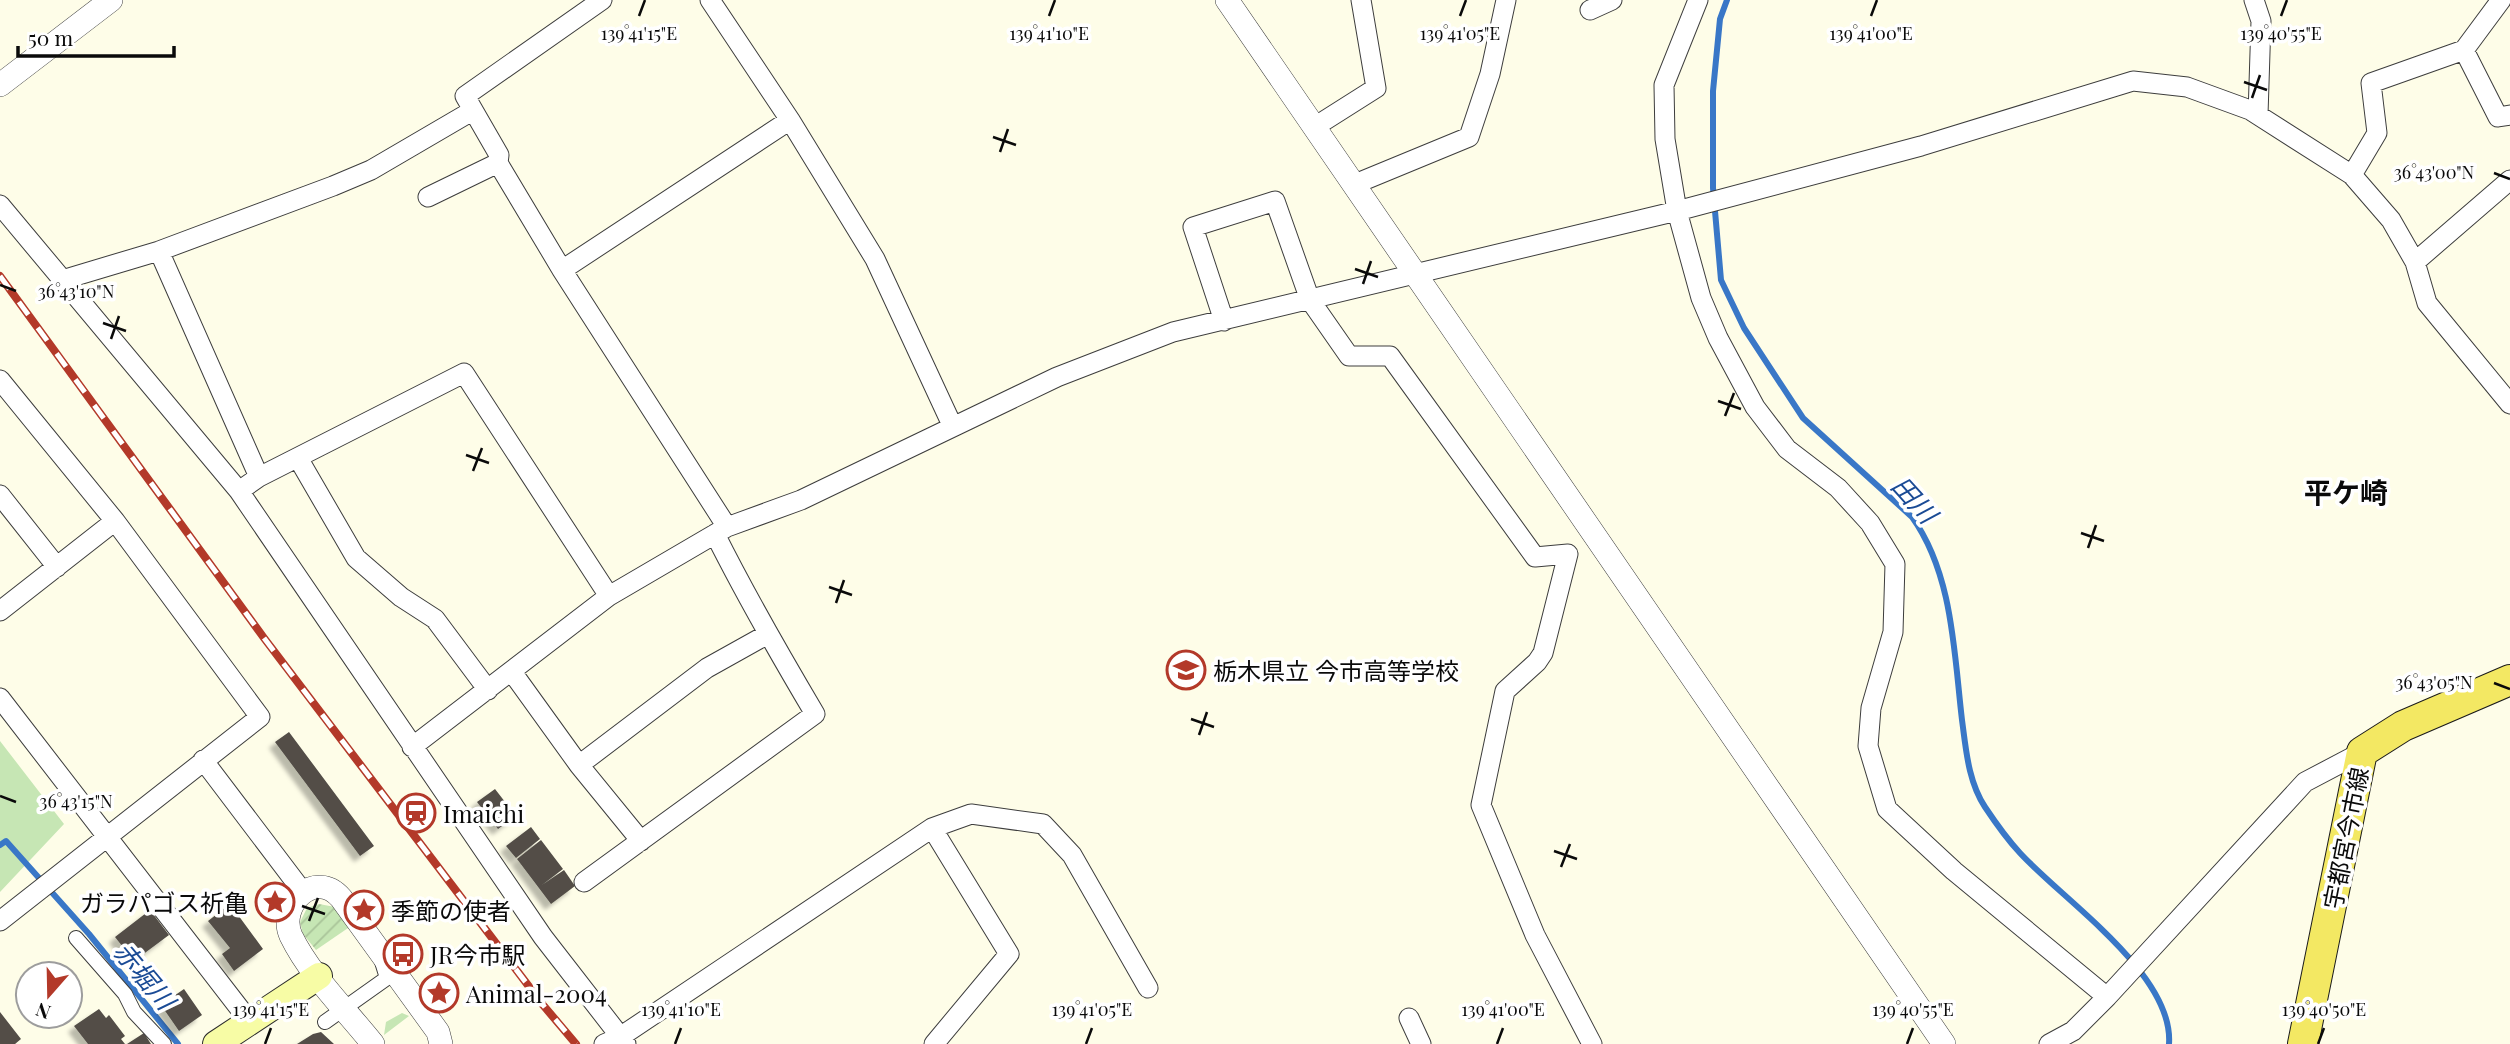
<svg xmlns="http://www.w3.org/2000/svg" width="2510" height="1044" font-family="'Playfair Display','Noto Sans JP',serif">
  <defs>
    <pattern id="garden-furrows" width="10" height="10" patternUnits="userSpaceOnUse" patternTransform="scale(1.75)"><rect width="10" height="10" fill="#c6e6b4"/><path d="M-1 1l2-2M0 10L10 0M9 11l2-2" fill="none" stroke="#a9c499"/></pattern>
    <filter id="shadow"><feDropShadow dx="-6" dy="6" stdDeviation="2" flood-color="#0004"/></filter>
  </defs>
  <rect width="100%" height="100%" fill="#fefde8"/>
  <path fill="#c6e6b4" d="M0,741L64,824L0,892Z
    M402,1013L409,1016L384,1035L386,1022Z"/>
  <path fill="url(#garden-furrows)" d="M319,904L335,907L351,926L316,950L303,934L300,922L307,908Z"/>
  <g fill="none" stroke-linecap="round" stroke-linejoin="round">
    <path stroke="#3977c7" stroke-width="6" d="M1727,0L1720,19L1713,91V188L1721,280L1744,328L1803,418L1912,517C1953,574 1954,653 1962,720C1966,749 1968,781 1985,807C1995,822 2007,839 2020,853C2063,900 2174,974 2169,1044
      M0,845L6,841L89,934L178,1044"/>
  </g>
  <path fill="#524d47" filter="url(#shadow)" d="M289,732L374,846L360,856L275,742Z
    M495,789L516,816L498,829L477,802Z
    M531,827L540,839L516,858L506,846Z
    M541,840L563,869L542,885L564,870L575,886L551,904L517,859Z
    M230,904L263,949L234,971L222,954L230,948L208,921Z
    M150,910L169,935L134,961L115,937Z
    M184,989L202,1015L179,1031L161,1005Z
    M99,1009L106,1018L109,1015L125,1036L121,1039L125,1044H88L74,1026Z
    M0,1012L21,1039L15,1044H0Z
    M321,1032L334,1044H297L313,1034Z
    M144,1033L151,1044H127Z"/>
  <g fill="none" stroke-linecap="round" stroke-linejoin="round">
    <defs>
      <path id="pedestrian" d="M76,938L125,994L134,1012L164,1044
        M325,1022L387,978L378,949L410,961"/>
      <path id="minor" d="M710,0L790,120L875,259L952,425
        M1698,0L1664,85L1665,139L1677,211L1701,298L1718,338L1755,407L1787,449L1838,488L1870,523L1895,564L1893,632L1871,708L1868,746L1887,809L1954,871L2107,997
        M2254,0L2261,21L2258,115
        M1590,10L1612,0
        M2464,50L2498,117L2510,115
        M1316,126L1376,88L1361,0
        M498,163L562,270L727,527
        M2352,175L2377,133L2371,83L2464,50L2501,0
        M1355,184L1469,137L1490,74L1506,0
        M428,197L498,163L499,155L465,96L602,0
        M0,205L239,491L543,937L626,1044
        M159,251L259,477
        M2415,262L2510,180
        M562,270L790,120
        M62,280L159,251L333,186L371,170L472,111
        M1224,321L1193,227L1275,201L1310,300L1349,356H1390L1535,557L1568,554L1543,653L1537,662L1505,691L1481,805L1535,935L1592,1044
        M0,380L115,521L260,717L0,921
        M298,458L356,558L401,597L435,619L488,690
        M239,491L259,477L464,373L609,596
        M0,495L57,567
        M0,611L115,521
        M512,672L579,765L641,841
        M0,698L250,1022
        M412,747L609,596L727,527L801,500L1057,377L1173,332L1677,211L1921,146L2133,81L2187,87L2250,110L2352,175L2391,220L2415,262L2427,303L2510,404
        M203,760L303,892
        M579,765L707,668L768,634
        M932,828L1009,954L934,1044
        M584,882L815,714C780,655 746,596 715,534
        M1409,1018L1421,1044
        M604,1044L620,1037L932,828L971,814L1043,824L1072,855L1148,988
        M2049,1044L2073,1031L2107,997L2305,782L2362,752"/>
      <path id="tertiary" d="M1227,0L1944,1044
        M0,85L111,0
        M373,1044C346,1010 310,975 291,936C277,905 315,868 341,898L438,1032L441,1044"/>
      <path id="secondary" d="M216,1044L319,976"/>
      <path id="primary" d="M2303,1044L2362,752L2403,726L2510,680"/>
    </defs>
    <use href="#pedestrian" stroke="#3d3d3d" stroke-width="16"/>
    <use href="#minor" stroke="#3d3d3d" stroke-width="21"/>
    <use href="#tertiary" stroke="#3d3d3d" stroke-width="24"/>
    <use href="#secondary" stroke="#2c2c2c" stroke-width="28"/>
    <use href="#primary" stroke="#1b1b1b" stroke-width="32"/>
    <use href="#pedestrian" stroke="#fff" stroke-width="14"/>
    <use href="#minor" stroke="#fff" stroke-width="19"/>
    <use href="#tertiary" stroke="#fff" stroke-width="23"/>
    <use href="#secondary" stroke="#f7fca5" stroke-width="26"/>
    <use href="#primary" stroke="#f3e863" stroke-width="30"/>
    <defs>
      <path id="rail" d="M0,276L264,638L543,1005L576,1044"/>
    </defs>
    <use href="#rail" stroke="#b33929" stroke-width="8"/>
    <use href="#rail" stroke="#fff" stroke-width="5" stroke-dasharray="16" stroke-linecap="butt"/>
  </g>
  <path fill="none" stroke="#0a0a0a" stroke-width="2.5" d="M639,16L645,0M1049,16L1055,0M1460,16L1466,0M1871,16L1877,0M2281,16L2287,0M2244,82L2267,90M2252,98L2260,75M993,137L1016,145M1000,152L1008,129M2494,173L2510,179M1355,269L1378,277M1363,284L1371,261M0,285L16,291M103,323L126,331M111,339L119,316M1718,401L1741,409M1725,416L1734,393M466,455L489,463M473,471L482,448M2081,533L2104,541M2088,548L2096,525M829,587L852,595M836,603L844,580M2494,683L2510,689M1191,719L1214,727M1199,735L1207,712M0,796L16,802M1554,851L1577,859M1561,867L1570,844M302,906L325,914M309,921L318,898M265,1044L271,1028M675,1044L681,1028M1086,1044L1092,1028M1497,1044L1503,1028M1907,1044L1913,1028M2318,1044L2324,1028"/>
  <defs>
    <symbol id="school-ring" viewBox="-11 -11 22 22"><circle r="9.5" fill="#fff" stroke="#b33929" stroke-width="1.5"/><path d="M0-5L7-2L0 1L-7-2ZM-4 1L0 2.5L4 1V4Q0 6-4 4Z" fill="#b33929"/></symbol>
    <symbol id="station-ring" viewBox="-11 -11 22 22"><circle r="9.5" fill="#fff" stroke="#b33929" stroke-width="1.5"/><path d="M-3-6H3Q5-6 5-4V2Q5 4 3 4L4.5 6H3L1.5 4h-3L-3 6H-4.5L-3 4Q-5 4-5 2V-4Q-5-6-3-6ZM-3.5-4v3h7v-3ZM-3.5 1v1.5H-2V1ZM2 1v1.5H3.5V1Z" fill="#b33929"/></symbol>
    <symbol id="sight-ring" viewBox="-11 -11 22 22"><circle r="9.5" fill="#fff" stroke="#b33929" stroke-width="1.5"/><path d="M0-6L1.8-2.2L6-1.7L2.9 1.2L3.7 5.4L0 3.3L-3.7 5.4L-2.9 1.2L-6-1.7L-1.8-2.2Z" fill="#b33929"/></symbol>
    <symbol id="bus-ring" viewBox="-11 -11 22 22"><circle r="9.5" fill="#fff" stroke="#b33929" stroke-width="1.5"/><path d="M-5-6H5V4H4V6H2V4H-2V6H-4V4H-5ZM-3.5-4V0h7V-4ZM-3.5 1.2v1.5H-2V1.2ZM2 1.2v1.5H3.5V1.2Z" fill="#b33929"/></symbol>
  </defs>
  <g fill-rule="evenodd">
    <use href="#school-ring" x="1164" y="648" width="44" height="44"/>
    <use href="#station-ring" x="394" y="791" width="44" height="44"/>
    <use href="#sight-ring" x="253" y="880" width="44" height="44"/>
    <use href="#sight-ring" x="342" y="888" width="44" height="44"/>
    <use href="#bus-ring" x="381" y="932" width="44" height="44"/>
    <use href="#sight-ring" x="417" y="971" width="44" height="44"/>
  </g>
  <g text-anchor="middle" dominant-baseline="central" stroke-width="7" stroke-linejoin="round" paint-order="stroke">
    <g font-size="24" fill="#0a0a0a" stroke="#fff" text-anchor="start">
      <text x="1213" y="670">栃木県立 今市高等学校</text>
      <text x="443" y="813">Imaichi</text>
      <text x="248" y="902" text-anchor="end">ガラパゴス祈亀</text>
      <text x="391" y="910">季節の使者</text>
      <text x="430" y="954">JR今市駅</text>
      <text x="466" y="993">Animal-2004</text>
    </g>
    <g font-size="24" fill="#0a0a0a" stroke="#fff">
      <text transform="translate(2345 838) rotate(-79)">宇都宮今市線</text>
    </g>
    <g font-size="26" font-style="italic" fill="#1a4b95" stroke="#fff">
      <text transform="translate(1915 499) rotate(48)">田川</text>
      <text transform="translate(145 975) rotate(50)">赤堀川</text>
    </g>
    <g font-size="28" font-weight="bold" fill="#0a0a0a" stroke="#fff">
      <text x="2346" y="491">平ケ崎</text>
    </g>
  </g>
  <g font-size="18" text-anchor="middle" fill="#0a0a0a" stroke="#fff" stroke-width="7" stroke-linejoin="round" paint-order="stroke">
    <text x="639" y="40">139°41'15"E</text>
    <text x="1049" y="40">139°41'10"E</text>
    <text x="1460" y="40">139°41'05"E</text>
    <text x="1871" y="40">139°41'00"E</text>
    <text x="2281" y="40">139°40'55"E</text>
    <text x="2434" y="179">36°43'00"N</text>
    <text x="76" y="298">36°43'10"N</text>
    <text x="2434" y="689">36°43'05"N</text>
    <text x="76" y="808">36°43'15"N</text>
    <text x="271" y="1016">139°41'15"E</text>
    <text x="681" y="1016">139°41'10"E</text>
    <text x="1092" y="1016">139°41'05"E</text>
    <text x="1503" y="1016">139°41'00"E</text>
    <text x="1913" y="1016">139°40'55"E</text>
    <text x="2324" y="1016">139°40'50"E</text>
  </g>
  <g transform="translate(49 995) rotate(200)"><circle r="33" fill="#ffffff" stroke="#9d9d9d" stroke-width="2"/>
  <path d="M0-5L12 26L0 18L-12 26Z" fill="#b33929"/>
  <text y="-10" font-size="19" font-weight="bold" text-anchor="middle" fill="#0a0a0a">N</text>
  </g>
  <path d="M18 46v10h156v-10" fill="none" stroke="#0a0a0a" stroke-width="3.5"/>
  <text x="28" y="46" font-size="21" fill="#0a0a0a" stroke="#ffffff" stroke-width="5" paint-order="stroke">50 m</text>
</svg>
